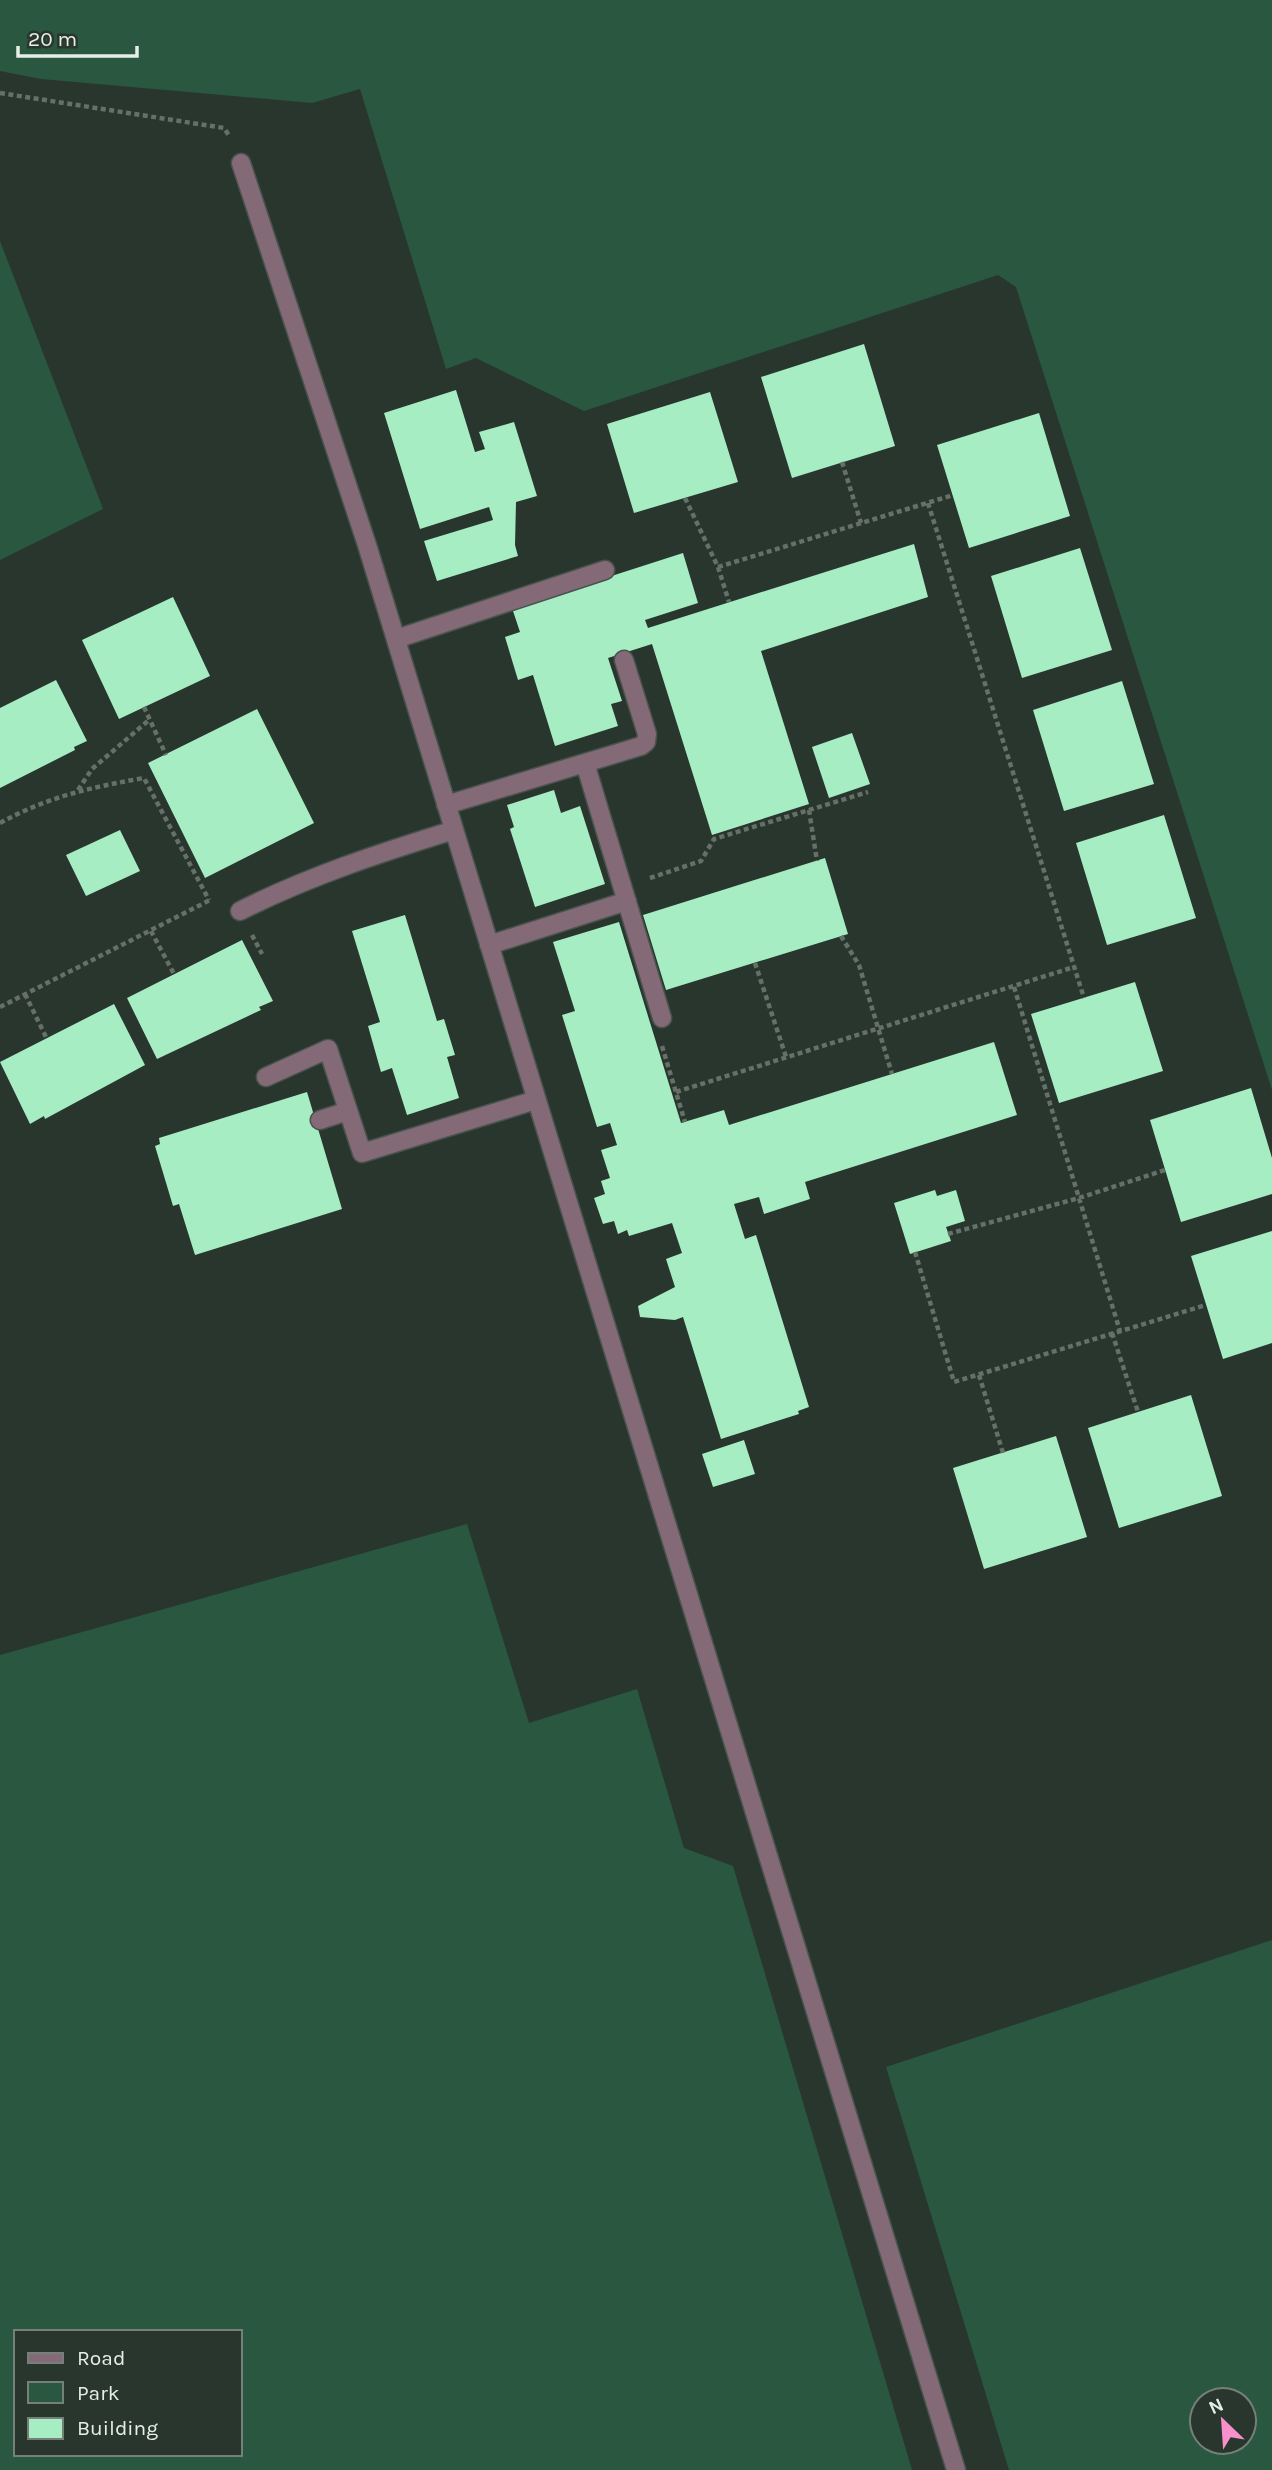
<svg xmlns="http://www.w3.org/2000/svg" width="1272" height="2470" font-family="Karla,sans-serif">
  <rect width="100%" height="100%" fill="#29362e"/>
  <path fill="#2a5740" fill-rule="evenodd" d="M0,0H1272V1090L1016,287L998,275L584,411L476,358L446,369L360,89L312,103L41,79L0,71Z
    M0,241L103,509L0,560Z
    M467,1524L529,1723L637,1689L684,1848L733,1866L912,2470H0V1655ZM16,2332H240V2454H16Z
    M1272,1940V2470H1009L886,2067ZM1202,2400H1244V2442H1202Z"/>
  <path fill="#a7edc4" d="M864,344L895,446L792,478L761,377Z
    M456,390L475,452L485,449L479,432L514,422L537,496L516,502L515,545L518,556L437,581L424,541L493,520L489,507L420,529L384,413Z
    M710,392L738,482L634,513L607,424Z
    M1039,413L1070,516L969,548L937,445Z
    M914,544L928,597L761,651L809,804L712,835L652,644L608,658L622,701L611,704L618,726L555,746L533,675L518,680L505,637L520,632L512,608L683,553L698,603L645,620L648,628Z
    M1080,548L1112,650L1022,678L991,576Z
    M173,597L210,676L119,719L82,640Z
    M56,680L87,741L74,747L75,750L0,788V708Z
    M1122,681L1154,784L1064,811L1033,710Z
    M257,709L314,823L205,878L148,763Z
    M852,733L870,784L829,798L812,747Z
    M554,790L561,813L580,806L605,884L535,907L510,829L514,827L507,805Z
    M1164,815L1196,918L1107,945L1076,843Z
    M120,830L140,871L86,896L66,855Z
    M825,858L848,934L666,990L643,915Z
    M405,915L437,1021L444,1019L455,1055L447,1057L459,1098L407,1115L392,1068L381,1072L368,1026L380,1022L352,931Z
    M619,922L681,1123L724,1110L729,1125L994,1042L1017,1115L805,1182L810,1199L764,1214L759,1197L734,1204L745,1239L756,1235L809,1407L798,1411L799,1414L721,1439L683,1317L675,1320L640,1317L638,1306L675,1287L666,1259L682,1253L672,1223L629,1236L627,1230L618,1234L614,1221L603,1224L594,1198L605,1194L601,1181L610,1178L601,1150L617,1145L610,1123L597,1127L562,1015L575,1011L553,942Z
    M242,940L273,1001L259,1007L261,1010L157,1059L127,998Z
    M1135,982L1163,1071L1059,1103L1031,1014Z
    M114,1004L145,1065L45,1119L44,1116L30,1124L0,1062Z
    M1251,1088L1272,1158V1194L1181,1222L1150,1120Z
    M307,1092L342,1209L195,1255L179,1204L173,1206L155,1146L160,1144L159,1138Z
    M935,1190L937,1196L956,1190L965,1221L946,1227L951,1241L910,1254L894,1203Z
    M1272,1231V1343L1223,1359L1191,1256Z
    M1191,1395L1222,1496L1119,1528L1088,1428Z
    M1056,1436L1087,1537L984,1569L953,1468Z
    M744,1440L755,1474L713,1487L702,1454Z"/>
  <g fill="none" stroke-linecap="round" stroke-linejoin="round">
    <defs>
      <path id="minor" d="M241,163L367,545L956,2470
        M396,639L605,570
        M585,763L662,1018
        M446,805L641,746L646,742L647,734L624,660
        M240,911C309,876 380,853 454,830
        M489,945L627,901
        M266,1077L328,1049L362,1153L536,1100
        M320,1120L348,1111"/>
    </defs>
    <use href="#minor" stroke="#47534c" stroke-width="21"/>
    <path stroke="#657069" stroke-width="4.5" stroke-dasharray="5 3.5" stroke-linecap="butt" d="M0,93L224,128L230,137
      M842,462L861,523
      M685,498L718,567L729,602
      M928,503L1084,998
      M718,567L953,495
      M144,707L166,755
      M78,790L92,769L149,720
      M809,810L817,861
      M0,823C47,797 92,787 144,778L209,900
      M650,878L701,861L714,839L868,792
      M151,931L174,974
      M252,935L262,954
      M841,936L859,965L892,1074
      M755,963L786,1057
      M1014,987L1120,1331
      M25,994L47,1039
      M0,1007L212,899
      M662,1046L685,1122
      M676,1092L1074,967
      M948,1234L1079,1198L1165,1170
      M915,1252L954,1382L1206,1305
      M1112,1333L1138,1412
      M979,1375L1003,1453"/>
    <use href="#minor" stroke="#846977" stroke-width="18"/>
  </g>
  <rect x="14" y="2330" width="228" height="126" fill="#29362e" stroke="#758079" stroke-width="2"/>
  <rect x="28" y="2353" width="35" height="10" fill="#846977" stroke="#758079" stroke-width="2"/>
  <text x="77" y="2365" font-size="21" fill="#e6eee9">Road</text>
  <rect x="28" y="2382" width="35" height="21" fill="#2a5740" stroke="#758079" stroke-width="2"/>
  <text x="77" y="2400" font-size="21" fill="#e6eee9">Park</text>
  <rect x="28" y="2418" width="35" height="21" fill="#a7edc4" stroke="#758079" stroke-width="2"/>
  <text x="77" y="2435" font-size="21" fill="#e6eee9">Building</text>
  <g transform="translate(1223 2421) rotate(335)"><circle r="33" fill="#29362e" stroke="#758079" stroke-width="2"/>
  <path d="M0-5L12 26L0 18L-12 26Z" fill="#f890cb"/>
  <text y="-10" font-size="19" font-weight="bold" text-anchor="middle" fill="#e6eee9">N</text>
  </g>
  <path d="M18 46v10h119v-10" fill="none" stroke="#e6eee9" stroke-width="3.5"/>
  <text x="28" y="46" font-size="21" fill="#e6eee9" stroke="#29362e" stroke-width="5" paint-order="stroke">20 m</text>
</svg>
